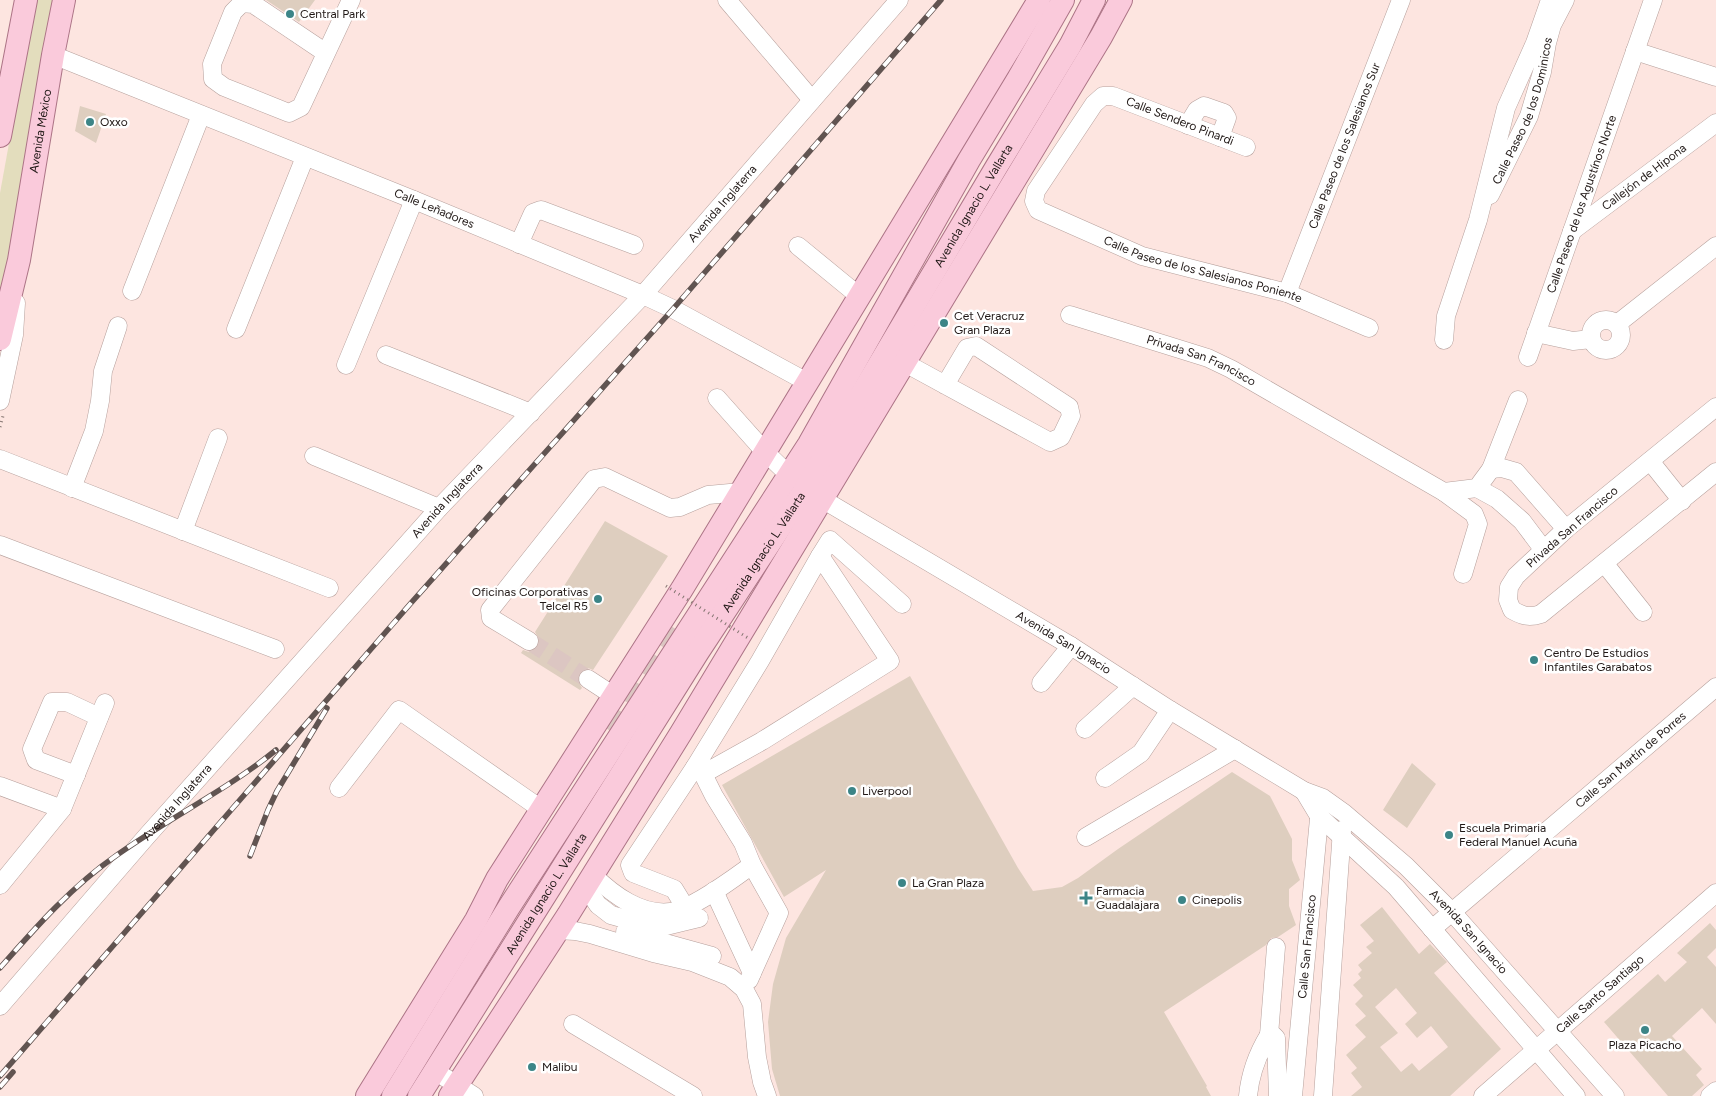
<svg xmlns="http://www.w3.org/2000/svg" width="1716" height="1096" font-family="Figtree,sans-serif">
  <rect width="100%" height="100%" fill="#fde5e0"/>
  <path fill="#e3ddbd" d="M35,0H60L0,323V193Z"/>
  <path fill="#decebf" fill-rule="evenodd" d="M266,0H315L299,22Z
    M80,106L106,114L96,143L75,131Z
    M605,521L668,556L593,670L588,668L579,673L577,679L582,688L580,690L521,653L523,650L529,652L538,647L540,641L535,632Z
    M910,676L1018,868L1033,891L1062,887L1078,878L1118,849L1232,772L1270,796L1292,839V860L1300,880L1289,889V906L1296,925L1278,937L1271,938L1266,945L1164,1012L1207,1086L1206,1087L1211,1096H780L772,1069L768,1022L773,984L786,938L826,870L784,897L722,785Z
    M1412,763L1436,784L1407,828L1383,810Z
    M1382,907L1419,954L1430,944L1447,962L1434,973L1501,1049L1450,1096H1351L1362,1087L1351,1073L1357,1068L1346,1055L1366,1037L1355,1025L1366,1016L1355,1004L1363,996L1353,985L1361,978L1358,974L1362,970L1358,965L1372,953L1366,947L1374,941L1360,925ZM1396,988L1417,1013L1405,1024L1417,1038L1431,1026L1448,1047L1419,1071L1412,1063L1401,1072L1380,1047L1398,1033L1375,1007Z
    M1710,923L1716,930V948L1707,957L1716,967V1024L1702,1008L1672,1036L1702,1069L1696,1075L1704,1085L1692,1096H1668L1604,1022L1658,974L1665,982L1687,962L1677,953Z"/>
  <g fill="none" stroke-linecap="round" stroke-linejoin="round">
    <path stroke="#dcc6c2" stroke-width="18" stroke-dasharray="18 9" stroke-linecap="butt" d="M529,641L588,679"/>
    <path stroke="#dcc6c2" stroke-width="22" stroke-dasharray="22 11" stroke-linecap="butt" d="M609,730L675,620"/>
    <defs>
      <g id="minor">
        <path d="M727,0L812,100"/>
        <path d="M1635,51L1716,77"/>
        <path d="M326,53L253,4L242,3L233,12L212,64L213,79L224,87L289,113L301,107L351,0"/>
        <path id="s1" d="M53,55L414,200L643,295L673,309L807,382"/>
        <path d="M1188,125L1197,110L1204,106L1224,113L1227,118L1220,137"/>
        <path id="s2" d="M1246,147L1113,96H1103L1094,104L1036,191L1034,201L1038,210L1142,256L1287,293L1369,328"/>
        <path id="s3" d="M1490,195L1529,116L1542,72L1547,43L1552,25L1565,0"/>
        <path id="s4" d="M1572,231L1716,123"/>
        <path d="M519,244L533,213L541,210L634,245"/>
        <path d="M798,246L859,296"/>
        <path d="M132,291L201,115"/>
        <path id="s5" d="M1287,293L1401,0"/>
        <path id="s6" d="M1070,315L1208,358L1231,369L1444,492L1477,488L1491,469L1518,400"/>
        <circle cx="1606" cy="335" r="15"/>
        <path d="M1617,324L1716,246"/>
        <path d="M236,329L305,157"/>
        <path d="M1536,333L1573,341L1591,339"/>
        <path d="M1444,340L1446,316L1478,220L1506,108L1535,43L1550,0"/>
        <path d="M386,355L531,413"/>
        <path id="s7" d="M1528,357L1653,0"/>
        <path d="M905,363L1050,442L1061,437L1071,416L1069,407L976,346L967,348L945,385"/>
        <path d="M346,365L414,200"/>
        <path d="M717,398L765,452L789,475"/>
        <path d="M0,401L14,335L16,303"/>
        <path d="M1716,407L1566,529L1516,576L1509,587L1508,600L1512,610C1523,616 1529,618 1541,614L1716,472"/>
        <path d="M314,456L439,508"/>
        <path d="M0,459L329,588"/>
        <path d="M1650,461L1682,501"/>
        <path d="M1491,469L1502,468L1516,472L1566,529"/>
        <path d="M72,488L94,431L100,401L103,371L118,326"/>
        <path d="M1477,488L1497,499L1522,521L1543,549"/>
        <path d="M1444,492L1474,514L1478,524L1463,574"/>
        <path id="s8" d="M822,499L1071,646L1170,710L1304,791L1323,798L1344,813L1406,866L1452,912L1615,1096"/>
        <path d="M183,531L218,438"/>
        <path d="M0,545L275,649"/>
        <path d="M820,556L830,540L902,604"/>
        <path d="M1604,563L1643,612"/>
        <path d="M529,641L491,618L490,610L594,479L605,477L670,508L680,507L708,495L741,492"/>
        <path d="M588,679L614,696"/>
        <path d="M1041,683L1071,646"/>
        <path d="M1085,729L1133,686"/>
        <path d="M695,767L703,774L714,796L743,843L752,865L779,913L752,973"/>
        <path d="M76,775L36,760L32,749L52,702H67L99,717"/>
        <path d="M1105,778L1141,753L1170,710"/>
        <path d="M0,786L62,809"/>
        <path d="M339,788L399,710L541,809"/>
        <path d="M1304,791L1319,816L1396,887L1576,1096"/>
        <path d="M1086,837L1235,749"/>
        <path d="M593,875C613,895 642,916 671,912C693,909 734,878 752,865"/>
        <path d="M0,885L62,809L105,703"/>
        <path d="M585,886L598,905L611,915L636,922L666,926L699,918"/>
        <path d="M714,891L752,973L749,980"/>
        <path d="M685,907L674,889L633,873L630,865L695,767L760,661L820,556L890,661L762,741L703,774"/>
        <path id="s9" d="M1432,929L1716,687"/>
        <path d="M557,930L575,931L590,934L653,953L692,962L730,977L744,989L752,1004L757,1057L762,1082L767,1096"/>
        <path d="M625,932L712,956"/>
        <path id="s10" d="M0,1006L146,837L439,508L643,295L899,0"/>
        <path d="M573,1024L693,1096"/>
        <path d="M1269,1035L1276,947"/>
        <path d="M435,1071L474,1096"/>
        <path d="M1248,1096C1250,1075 1258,1053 1269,1035H1273L1276,1038L1278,1096"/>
        <path id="s11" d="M1293,1096L1320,808"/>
        <path d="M1323,1096L1342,830"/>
        <path id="s12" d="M1483,1096L1716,893"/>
        <path d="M1710,1096L1716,1091"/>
      </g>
      <g id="major">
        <path d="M0,136L26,0"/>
        <path id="s13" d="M0,339L19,260L53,55L64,0"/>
        <path d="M367,1096L476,920L497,879L682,589L1039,0"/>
        <path d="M393,1096L509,907L809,444L969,160L1018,79L1063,0"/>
        <path id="s14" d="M419,1096L698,652L802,494L997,166L1070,46L1094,0"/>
        <path d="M450,1096L568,915L681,733L1101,37L1121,0"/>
      </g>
    </defs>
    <use href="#minor" stroke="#b6a09c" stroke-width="19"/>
    <use href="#major" stroke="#ac7486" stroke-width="24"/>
    <path stroke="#847571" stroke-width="3" stroke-dasharray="1 4" stroke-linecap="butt" d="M0,427L3,416"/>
    <use href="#minor" stroke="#fff" stroke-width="18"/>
    <use href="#major" stroke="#facadb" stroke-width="22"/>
    <defs>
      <path id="rail" d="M250,856L268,810L277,791L327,708
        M0,968C36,927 72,886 117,855C169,818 227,790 276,750
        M0,1076L411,603L673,309L941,0
        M0,1087L13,1072"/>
    </defs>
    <use href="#rail" stroke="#615451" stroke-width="5.5"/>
    <use href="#rail" stroke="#fff" stroke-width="4" stroke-dasharray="11" stroke-linecap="butt"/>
    <path stroke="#847571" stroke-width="3" stroke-dasharray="1 4" stroke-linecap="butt" d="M666,586L748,638"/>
  </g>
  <g fill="#3c8587" stroke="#fff" stroke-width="2">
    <circle cx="290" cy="14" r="5"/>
    <circle cx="90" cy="122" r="5"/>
    <circle cx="944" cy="323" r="5"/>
    <circle cx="598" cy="599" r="5"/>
    <circle cx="1534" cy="660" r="5"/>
    <circle cx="852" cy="791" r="5"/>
    <circle cx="1449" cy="835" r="5"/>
    <circle cx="902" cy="883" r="5"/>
    <path d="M1083.5 890.5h5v5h5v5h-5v5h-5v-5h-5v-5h5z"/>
    <circle cx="1182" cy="900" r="5"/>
    <circle cx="1645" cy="1030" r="5"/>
    <circle cx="532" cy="1067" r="5"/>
  </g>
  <g text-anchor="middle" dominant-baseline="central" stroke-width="5" stroke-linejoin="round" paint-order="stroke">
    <g font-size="12" fill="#201816" stroke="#fff" text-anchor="start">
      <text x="300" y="14">Central Park</text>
      <text x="100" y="122">Oxxo</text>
      <text x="954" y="316">Cet Veracruz<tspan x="954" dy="14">Gran Plaza</tspan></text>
      <text x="588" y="592" text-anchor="end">Oficinas Corporativas<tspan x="588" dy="14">Telcel R5</tspan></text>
      <text x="1544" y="653">Centro De Estudios<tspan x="1544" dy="14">Infantiles Garabatos</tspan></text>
      <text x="862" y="791">Liverpool</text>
      <text x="1459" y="828">Escuela Primaria<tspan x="1459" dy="14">Federal Manuel Acuña</tspan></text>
      <text x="912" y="883">La Gran Plaza</text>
      <text x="1096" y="891">Farmacia<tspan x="1096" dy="14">Guadalajara</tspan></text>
      <text x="1192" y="900">Cinepolis</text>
      <text x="1645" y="1045" text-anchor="middle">Plaza Picacho</text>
      <text x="542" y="1067">Malibu</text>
    </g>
    <g font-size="12" fill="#201816" stroke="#fff">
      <text stroke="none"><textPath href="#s3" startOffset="91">Calle Paseo de los Dominicos</textPath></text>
      <text transform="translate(1180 121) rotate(21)">Calle Sendero Pinardi</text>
      <text stroke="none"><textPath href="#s13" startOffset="212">Avenida México</textPath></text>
      <text stroke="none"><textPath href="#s5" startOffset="158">Calle Paseo de los Salesianos Sur</textPath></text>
      <text stroke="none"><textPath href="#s4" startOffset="90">Callejón de Hipona</textPath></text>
      <text stroke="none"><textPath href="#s10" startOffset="1080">Avenida Inglaterra</textPath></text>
      <text stroke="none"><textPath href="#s7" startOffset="162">Calle Paseo de los Agustínos Norte</textPath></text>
      <text stroke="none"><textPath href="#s14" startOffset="1049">Avenida Ignacio L. Vallarta</textPath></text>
      <text stroke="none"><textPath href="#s1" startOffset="411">Calle Leñadores</textPath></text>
      <text stroke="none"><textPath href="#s2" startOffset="465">Calle Paseo de los Salesianos Poniente</textPath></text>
      <text stroke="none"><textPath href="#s6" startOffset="139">Privada San Francisco</textPath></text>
      <text stroke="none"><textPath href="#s10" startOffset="675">Avenida Inglaterra</textPath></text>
      <text transform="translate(1572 527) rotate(-41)">Privada San Francisco</text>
      <text stroke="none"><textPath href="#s14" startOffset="644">Avenida Ignacio L. Vallarta</textPath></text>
      <text stroke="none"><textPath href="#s8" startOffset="281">Avenida San Ignacio</textPath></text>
      <text stroke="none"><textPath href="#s9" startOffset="261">Calle San Martín de Porres</textPath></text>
      <text stroke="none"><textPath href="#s10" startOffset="270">Avenida Inglaterra</textPath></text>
      <text stroke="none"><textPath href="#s14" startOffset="239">Avenida Ignacio L. Vallarta</textPath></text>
      <text stroke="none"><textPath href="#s8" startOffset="782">Avenida San Ignacio</textPath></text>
      <text stroke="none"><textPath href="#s11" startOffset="150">Calle San Francisco</textPath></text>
      <text stroke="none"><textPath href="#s12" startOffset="155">Calle Santo Santiago</textPath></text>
    </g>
  </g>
</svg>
